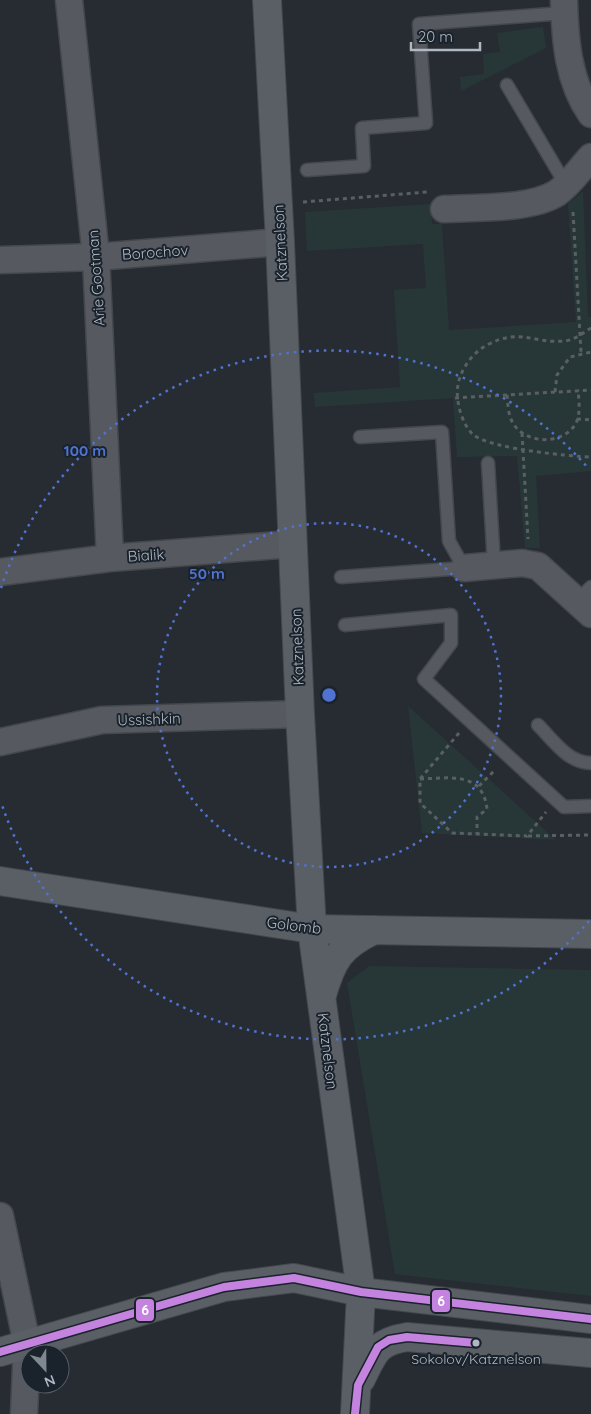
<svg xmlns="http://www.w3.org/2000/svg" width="591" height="1414" font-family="Quicksand,sans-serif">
  <rect width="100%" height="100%" fill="#262c32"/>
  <path fill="#273738" d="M543,27L546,48L461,91L460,77L484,74L483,54L500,52L497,33Z
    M583,191L588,317H591V471L536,476L540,548H525L517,456L457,457L453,398L315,407L314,393L400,387L394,290L426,288L423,244L307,251L305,212L431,204L432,224H442L449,330L576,322L568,204Z
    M408,706L556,840L422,833Z
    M369,966L591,970V1296L395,1274L347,983Z"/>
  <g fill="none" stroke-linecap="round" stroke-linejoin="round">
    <defs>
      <path id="lane" d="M507,85L566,185
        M307,170L364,166L362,128L426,123L419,24L564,13
        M488,463L494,565
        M341,577L464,568L449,541L442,432L360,437
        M577,601L591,587
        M345,625L451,615V643L424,679L564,807L591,806
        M538,725C553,740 568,763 591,763"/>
      <path id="street" d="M69,0L96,257L110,558
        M564,0C565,40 568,81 591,114
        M444,209C475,207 530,210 557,193C570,184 580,169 591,157
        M0,260L96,257L280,242
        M464,568L522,563L538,566L591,614
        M0,572L110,558L292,544
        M0,742L102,720L300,714
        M0,1216L27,1344L24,1414"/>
      <path id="secondary" d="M267,0L280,242L300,714L312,929L361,1292L355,1414
        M0,881L312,929L591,934
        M322,995C332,960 340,946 374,930
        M0,1352L224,1287L294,1278L361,1292L591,1319
        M361,1379C374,1353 376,1342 407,1337L591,1353"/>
    </defs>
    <use href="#lane" stroke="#44484d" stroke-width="15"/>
    <use href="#street" stroke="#44484d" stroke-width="29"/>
    <use href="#secondary" stroke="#44484d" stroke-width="30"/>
    <path stroke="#5a5f64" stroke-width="3" stroke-dasharray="4 4" stroke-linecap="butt" d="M303,202L427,192
      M573,212L581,352
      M591,328C583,333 573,341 564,341C535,344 520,328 489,344C473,352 461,368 458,385C455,399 462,427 475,436C495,449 566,456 591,457
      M555,392L557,375L570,357L591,352
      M507,395C508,405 508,416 514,425C528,444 561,445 575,425C581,415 579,401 578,390
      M455,398L591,390
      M577,419L591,420
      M522,433L528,539
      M459,733L420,779V803L452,833L527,836L546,812
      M420,779C449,778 483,771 487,809L477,817V834
      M479,786L496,769
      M528,836L591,835"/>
    <use href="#lane" stroke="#565a60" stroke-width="12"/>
    <use href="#street" stroke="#565a60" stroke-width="26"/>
    <use href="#secondary" stroke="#5a5e65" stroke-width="28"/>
    <defs>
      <path id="bus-1" d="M0,1352L224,1287L294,1278L361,1292L591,1319
        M355,1414L358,1385L378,1347L389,1340L407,1337L476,1343"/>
    </defs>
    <use href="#bus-1" stroke="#1a222b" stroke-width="11"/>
    <use href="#bus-1" stroke="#c483df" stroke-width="8"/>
  </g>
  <g fill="none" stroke="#5073d1" stroke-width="2.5" stroke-dasharray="2.5 5">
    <circle cx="329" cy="695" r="172"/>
    <path d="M589 921A345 345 0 0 1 1 802M1 588A345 345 0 0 1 589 469"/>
  </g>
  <circle fill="#afb8c3" stroke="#1a222b" stroke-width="2" cx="476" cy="1343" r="4.5"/>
  <g text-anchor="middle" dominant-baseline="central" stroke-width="4" stroke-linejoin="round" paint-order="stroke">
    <g font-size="14" fill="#afb8c3" stroke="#1a222b">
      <text x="476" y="1359">Sokolov/Katznelson</text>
    </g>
    <g font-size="15" fill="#afb8c3" stroke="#1a222b">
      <text transform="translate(280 243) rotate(-93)">Katznelson</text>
      <text transform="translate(155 252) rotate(-4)">Borochov</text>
      <text transform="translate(96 278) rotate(-94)">Arie Gootman</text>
      <text transform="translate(146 555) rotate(-4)">Bialik</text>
      <text transform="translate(297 647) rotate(-92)">Katznelson</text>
      <text transform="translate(149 719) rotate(-2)">Ussishkin</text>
      <text transform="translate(294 925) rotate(7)">Golomb</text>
      <text transform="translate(328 1051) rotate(83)">Katznelson</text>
    </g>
  </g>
  <circle cx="329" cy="695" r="8" fill="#5073d1" stroke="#1a222b" stroke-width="2.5"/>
  <g font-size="15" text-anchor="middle" font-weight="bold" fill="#5073d1" stroke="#1a222b" stroke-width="4" stroke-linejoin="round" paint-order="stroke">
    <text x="85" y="456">100 m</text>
    <text x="207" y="579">50 m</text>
  </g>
  <g stroke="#1a222b" stroke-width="2">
    <rect x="431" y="1289" width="20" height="24" rx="5" fill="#c483df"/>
    <rect x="135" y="1298" width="20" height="24" rx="5" fill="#c483df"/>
  </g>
  <g font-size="14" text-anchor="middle" font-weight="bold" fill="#fff">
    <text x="441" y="1306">6</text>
    <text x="145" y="1315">6</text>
  </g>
  <g transform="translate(45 1369) rotate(158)"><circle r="24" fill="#1a222b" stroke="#565e68"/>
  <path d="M0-4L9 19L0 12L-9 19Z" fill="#7f8790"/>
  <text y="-8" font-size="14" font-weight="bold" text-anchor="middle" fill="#afb8c3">N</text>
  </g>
  <path d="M411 42v8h69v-8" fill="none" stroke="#afb8c3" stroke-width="2.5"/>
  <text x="418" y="42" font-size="15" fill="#afb8c3" stroke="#1a222b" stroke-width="4" paint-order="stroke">20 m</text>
</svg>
